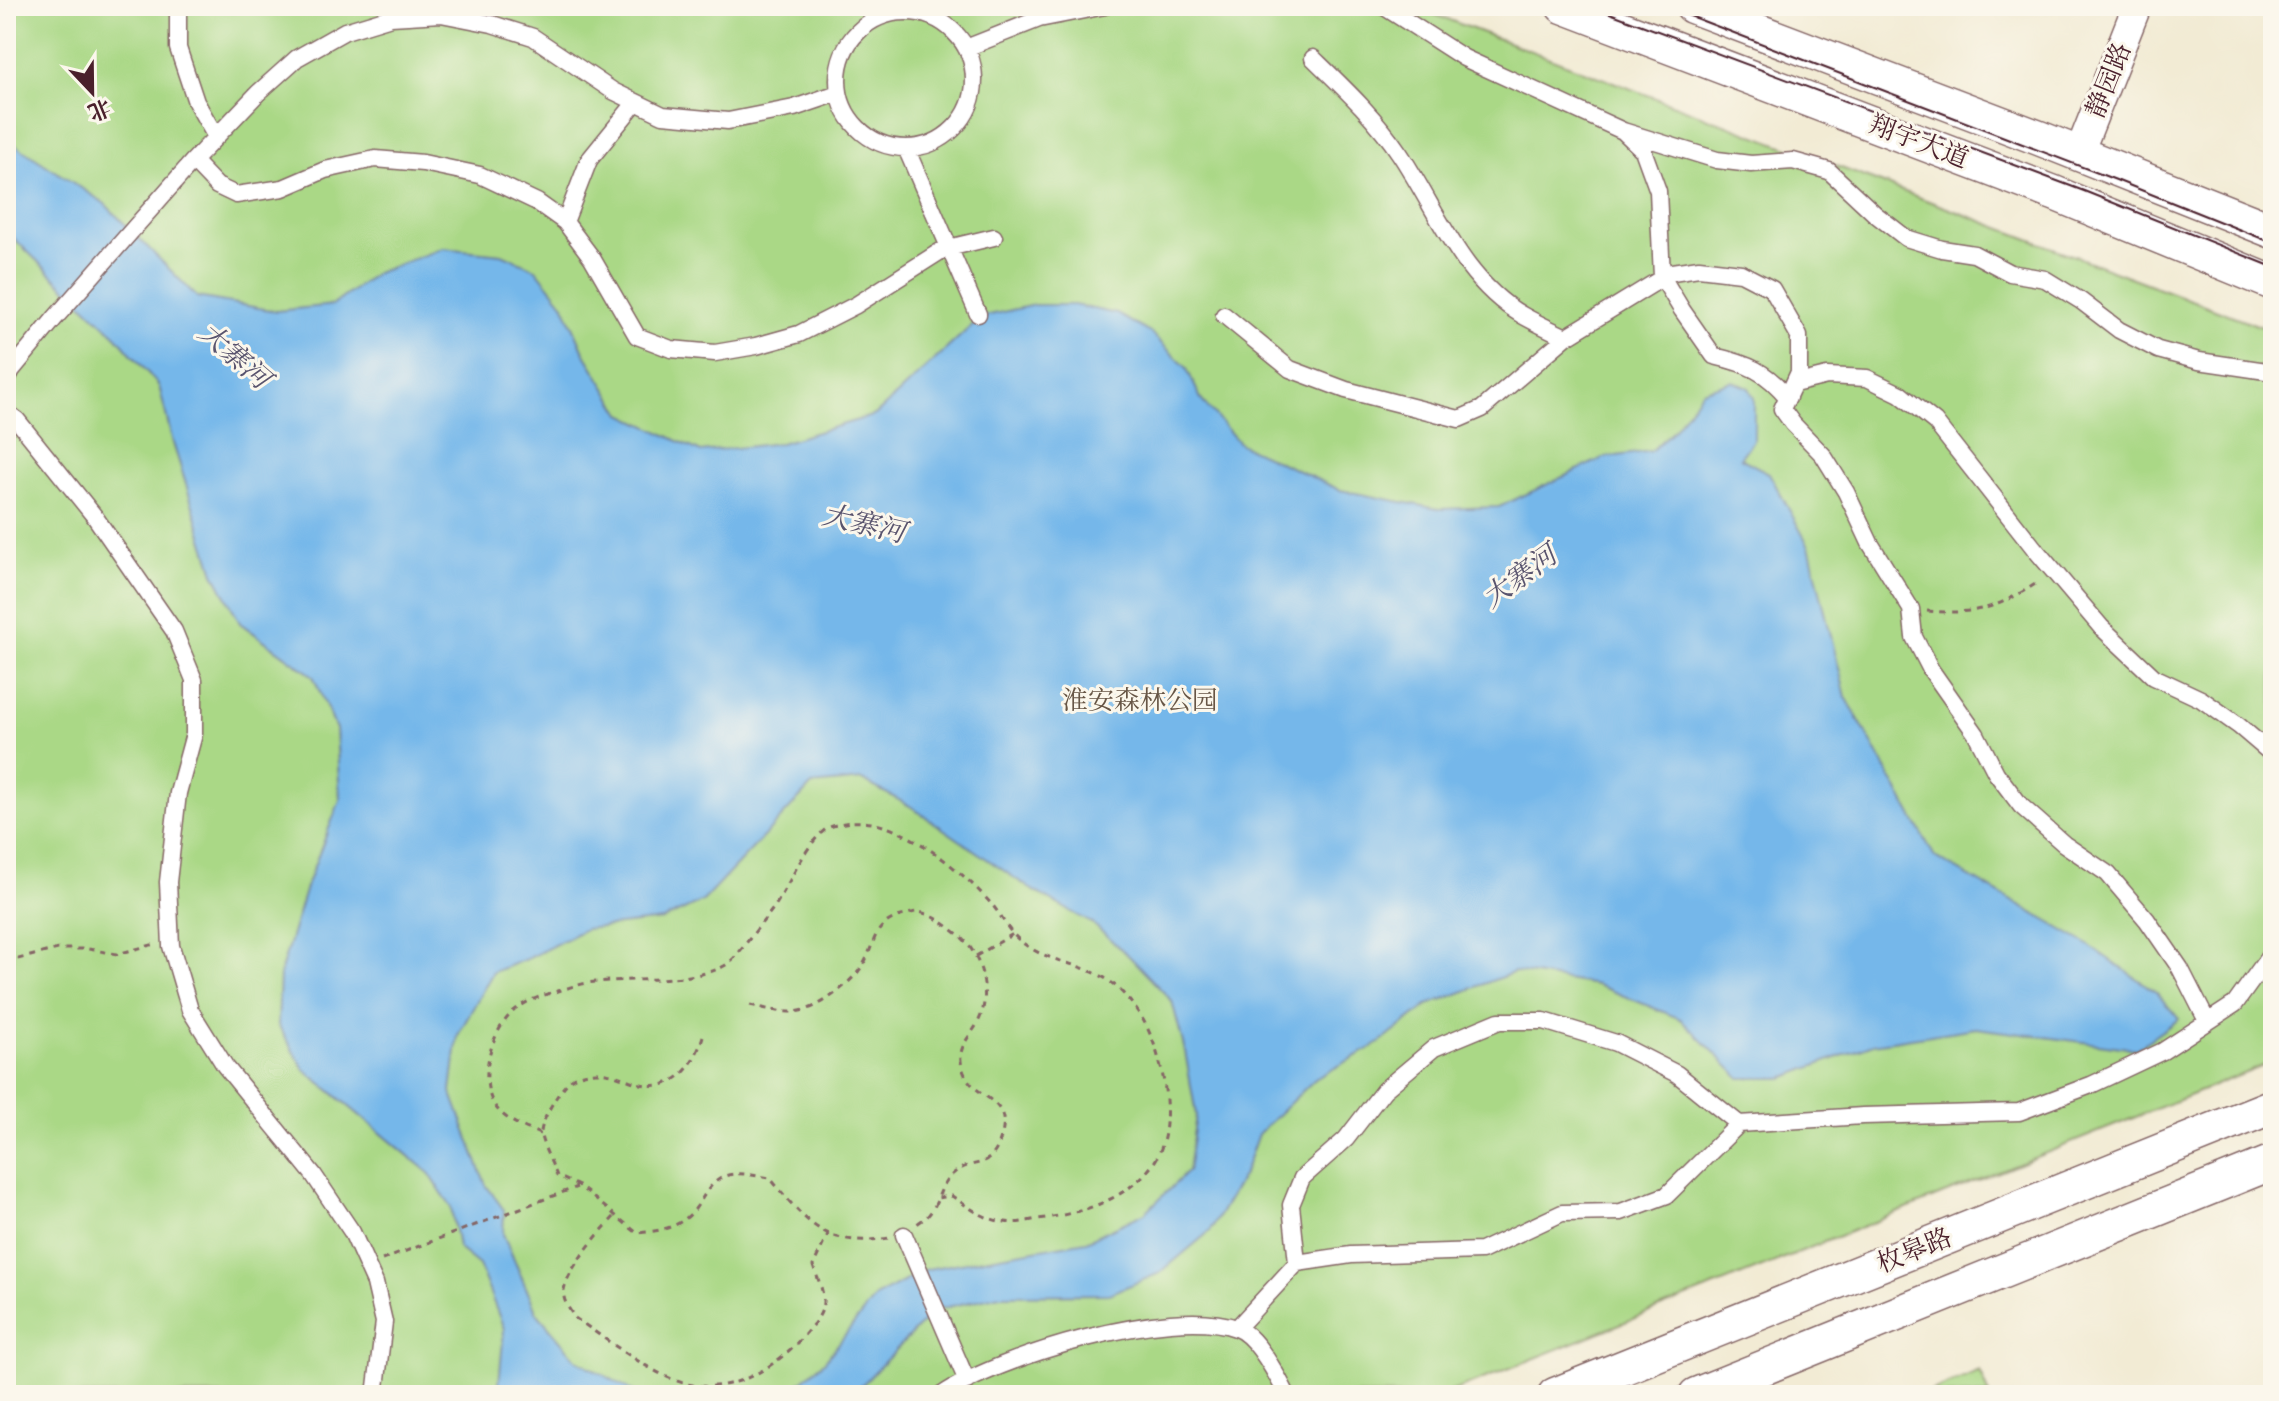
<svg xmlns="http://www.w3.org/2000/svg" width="2279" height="1401" font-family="'Libre Caslon Text','Noto Serif SC',serif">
  <rect width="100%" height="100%" fill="#fbf7ec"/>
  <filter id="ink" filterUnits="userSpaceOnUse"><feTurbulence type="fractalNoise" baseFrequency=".0125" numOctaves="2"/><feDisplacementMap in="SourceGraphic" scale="16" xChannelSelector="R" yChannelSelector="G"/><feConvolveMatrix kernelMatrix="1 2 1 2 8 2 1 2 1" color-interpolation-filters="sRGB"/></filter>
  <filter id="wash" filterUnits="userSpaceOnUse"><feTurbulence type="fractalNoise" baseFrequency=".006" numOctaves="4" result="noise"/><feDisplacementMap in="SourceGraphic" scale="32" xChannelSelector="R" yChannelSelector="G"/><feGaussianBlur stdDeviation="1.8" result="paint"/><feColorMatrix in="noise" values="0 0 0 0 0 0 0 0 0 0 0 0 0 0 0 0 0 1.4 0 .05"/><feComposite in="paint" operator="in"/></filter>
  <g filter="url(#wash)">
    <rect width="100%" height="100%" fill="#f2ebd4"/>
    <path fill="#aad886" stroke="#7a7c58" stroke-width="2" d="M6,6H1412L2273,331V1062L1443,1395H6Z
      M1980,1371L1990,1395H1922H1923Z"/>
    <path fill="#75b7ea" stroke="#606b8a" stroke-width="2" d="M6,139L104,203L197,297L276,311L333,305L376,273L443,248L502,254L536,269L563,303L586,356L622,414L701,452L780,443L875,415L981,317L1034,305H1074L1117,314L1152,334L1186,367L1202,401L1240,444L1340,490L1438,509L1499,507L1603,458L1651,451L1674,429L1702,391L1732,381L1749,388L1754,398V439L1740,458L1769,473L1809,546L1846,697L1935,857L2087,944L2156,992L2179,1019L2136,1049L1976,1028L1873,1044L1783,1078H1740L1681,1019L1597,985L1515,972L1428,1005L1380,1043L1315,1079L1258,1134L1244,1173L1210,1231L1160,1273L1109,1294L1000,1295L935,1310L852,1395H781L789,1392L824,1362L875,1297L927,1269L1086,1241L1145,1213L1188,1171L1196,1115L1185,1051L1172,1001L1130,957L1093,924L1029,888L910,806L862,780L812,785L703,901L663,920L585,929L529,958L493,972L458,1035L451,1091L486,1185L504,1210L503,1234L537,1313L577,1360L640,1395H498L504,1329L479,1265L458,1248L451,1207L429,1173L304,1069L278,1025L280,974L307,884L340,800L336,729L313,676L240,623L214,573L173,443L159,386L117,337L6,231Z"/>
  </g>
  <g filter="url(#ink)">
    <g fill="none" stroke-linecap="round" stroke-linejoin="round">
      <defs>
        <path id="pedestrian" d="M178,6V48L196,102L216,137
          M1383,6L1464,58L1623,131L1643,150L1658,191L1662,277L1682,310L1714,356C1748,364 1766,371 1788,398
          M838 80a68 68 0 1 1 136 0a68 68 0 1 1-136 0Z
          M966,48L1039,19L1105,6
          M1313,58C1344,88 1376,118 1400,154C1437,210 1461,279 1522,315C1536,323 1551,330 1566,337L1672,272L1699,268L1741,273L1772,289L1799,336V372L1782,409L1793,424L1823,455L1846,492L1870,543L1911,609L1914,637L1931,670L1976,734L1996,773L2021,806L2064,844L2108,874L2147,920L2180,968L2207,1021
          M1623,131L1717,160L1751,164L1793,161L1829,171L1875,214L1906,238L1942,249L1974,254L2010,273L2045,279L2081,301L2119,330L2158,350L2199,361L2273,372
          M906,148L978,314
          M193,161L217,186L236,195L283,188L325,170L375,159L423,163L480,175L537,202L565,222L592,258L637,336L671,349L715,353L756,346L799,334L856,305L944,249L994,237
          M565,222L589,160L636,102
          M1224,315L1290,369L1346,390L1459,419L1482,409L1566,337
          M6,381L12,370L55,318L193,161L258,93L297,58L345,31L391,17L441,14L492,24L533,37L613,91L663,115L728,121L794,108L838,93
          M1794,384L1827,376L1867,378L1900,394L1935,422L2034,548L2101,627L2154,677L2201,699L2239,726L2273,755
          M6,412L17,420L95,517L174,631L194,680V734L178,793L168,882L171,946L190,1010L225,1066L313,1174L352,1232L375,1283L384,1322L375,1395
          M904,1235L967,1381
          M1297,1263L1291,1205L1302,1178L1346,1139L1384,1090L1434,1048L1499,1021H1544L1616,1043L1677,1074L1739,1124
          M1237,1328L1297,1263L1351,1255L1481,1251L1562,1213L1621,1212L1667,1195L1739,1124L1863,1116L2019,1112L2091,1085L2163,1051L2235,1004L2273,951
          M942,1395C997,1357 1171,1304 1236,1328C1256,1335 1277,1375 1287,1395"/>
        <path id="tertiary" d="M2079,153L2137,6"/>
        <path id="primary" d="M1563,6L2054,193L2273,283
          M1692,6L2039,138L2273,231
          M1555,1395L2273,1106
          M1696,1395L2273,1162"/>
      </defs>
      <use href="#pedestrian" stroke="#856666" stroke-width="19"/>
      <use href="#tertiary" stroke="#856666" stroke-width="31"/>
      <use href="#primary" stroke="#856666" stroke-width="37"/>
      <path stroke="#856666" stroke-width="3" stroke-dasharray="6 6" stroke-linecap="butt" d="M1927,611C1976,615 1999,608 2040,581
        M976,956L1013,934
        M6,962L58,949H88L117,954L155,944
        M750,1005C767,1009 787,1015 804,1010C822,1006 846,986 858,972C877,949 868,923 905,915C909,914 913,912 917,912C932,913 948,926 959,935C982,954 993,997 977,1024C970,1037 959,1045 961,1061C966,1101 1012,1093 1002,1134C992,1173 974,1157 954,1173C938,1186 940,1201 930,1213C927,1218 920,1221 916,1225
        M703,1036C694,1067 674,1094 637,1083C624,1079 611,1072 596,1072C590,1072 578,1075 573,1078C561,1086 539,1122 541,1136C544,1149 552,1163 557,1176L579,1186L637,1233C660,1231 680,1228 695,1209C704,1197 709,1183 725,1176C739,1171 756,1176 770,1178C807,1223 824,1248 889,1238
        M540,1134C526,1128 511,1123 500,1112C474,1087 490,1026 519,1007C529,1000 543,995 555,992C565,989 576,985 587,983C621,978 695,983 724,966C732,962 741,950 747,942C756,930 766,918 775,906C790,883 805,845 826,829C832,825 844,823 851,822C900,817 964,872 994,907C1001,916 1006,926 1013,934C1036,959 1066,960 1095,973C1115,981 1131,1001 1142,1018C1163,1053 1179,1128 1153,1164C1127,1200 1080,1214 1038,1219C1027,1221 1015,1224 1005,1222C985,1220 968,1207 952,1196L936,1198
        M614,1217C599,1233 568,1268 564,1290C562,1301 570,1310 575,1318C605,1338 653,1376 687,1384C733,1395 777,1367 806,1333C813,1324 823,1315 823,1302C824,1290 817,1277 813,1266L828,1234
        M382,1260L577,1187"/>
      <use href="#pedestrian" stroke="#fff" stroke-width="16"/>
      <use href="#tertiary" stroke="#fff" stroke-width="28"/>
      <use href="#primary" stroke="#fff" stroke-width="34"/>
      <path stroke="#4a1f2b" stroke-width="2" d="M1591,6L2084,191L2273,267
        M1664,6L2116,180L2273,243"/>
    </g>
  </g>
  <g text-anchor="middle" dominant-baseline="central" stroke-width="6" stroke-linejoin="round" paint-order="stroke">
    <g font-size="26" fill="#4a1f2b" stroke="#fbf7ec">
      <text transform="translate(2108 80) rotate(-68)">静园路</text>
      <text transform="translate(1919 141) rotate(21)">翔宇大道</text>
      <text transform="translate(1914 1250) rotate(-22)">枚皋路</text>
    </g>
    <g font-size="26" fill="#675646" stroke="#fbf7ec">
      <text x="1140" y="700">淮安森林公园</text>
    </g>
    <g font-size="28" font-style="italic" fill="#59546e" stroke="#fbf7ec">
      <text transform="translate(235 355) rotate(41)">大寨河</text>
      <text transform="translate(864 523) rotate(13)">大寨河</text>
      <text transform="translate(1519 576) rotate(-36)">大寨河</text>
    </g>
  </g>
  <rect width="2279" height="1401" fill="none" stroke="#fbf7ec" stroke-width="32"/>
  <g transform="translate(92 92) rotate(158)" stroke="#fbf7ec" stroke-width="6" paint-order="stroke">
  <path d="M0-6L14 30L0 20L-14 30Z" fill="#4a1f2b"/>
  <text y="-12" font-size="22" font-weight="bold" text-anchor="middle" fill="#4a1f2b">北</text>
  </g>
</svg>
